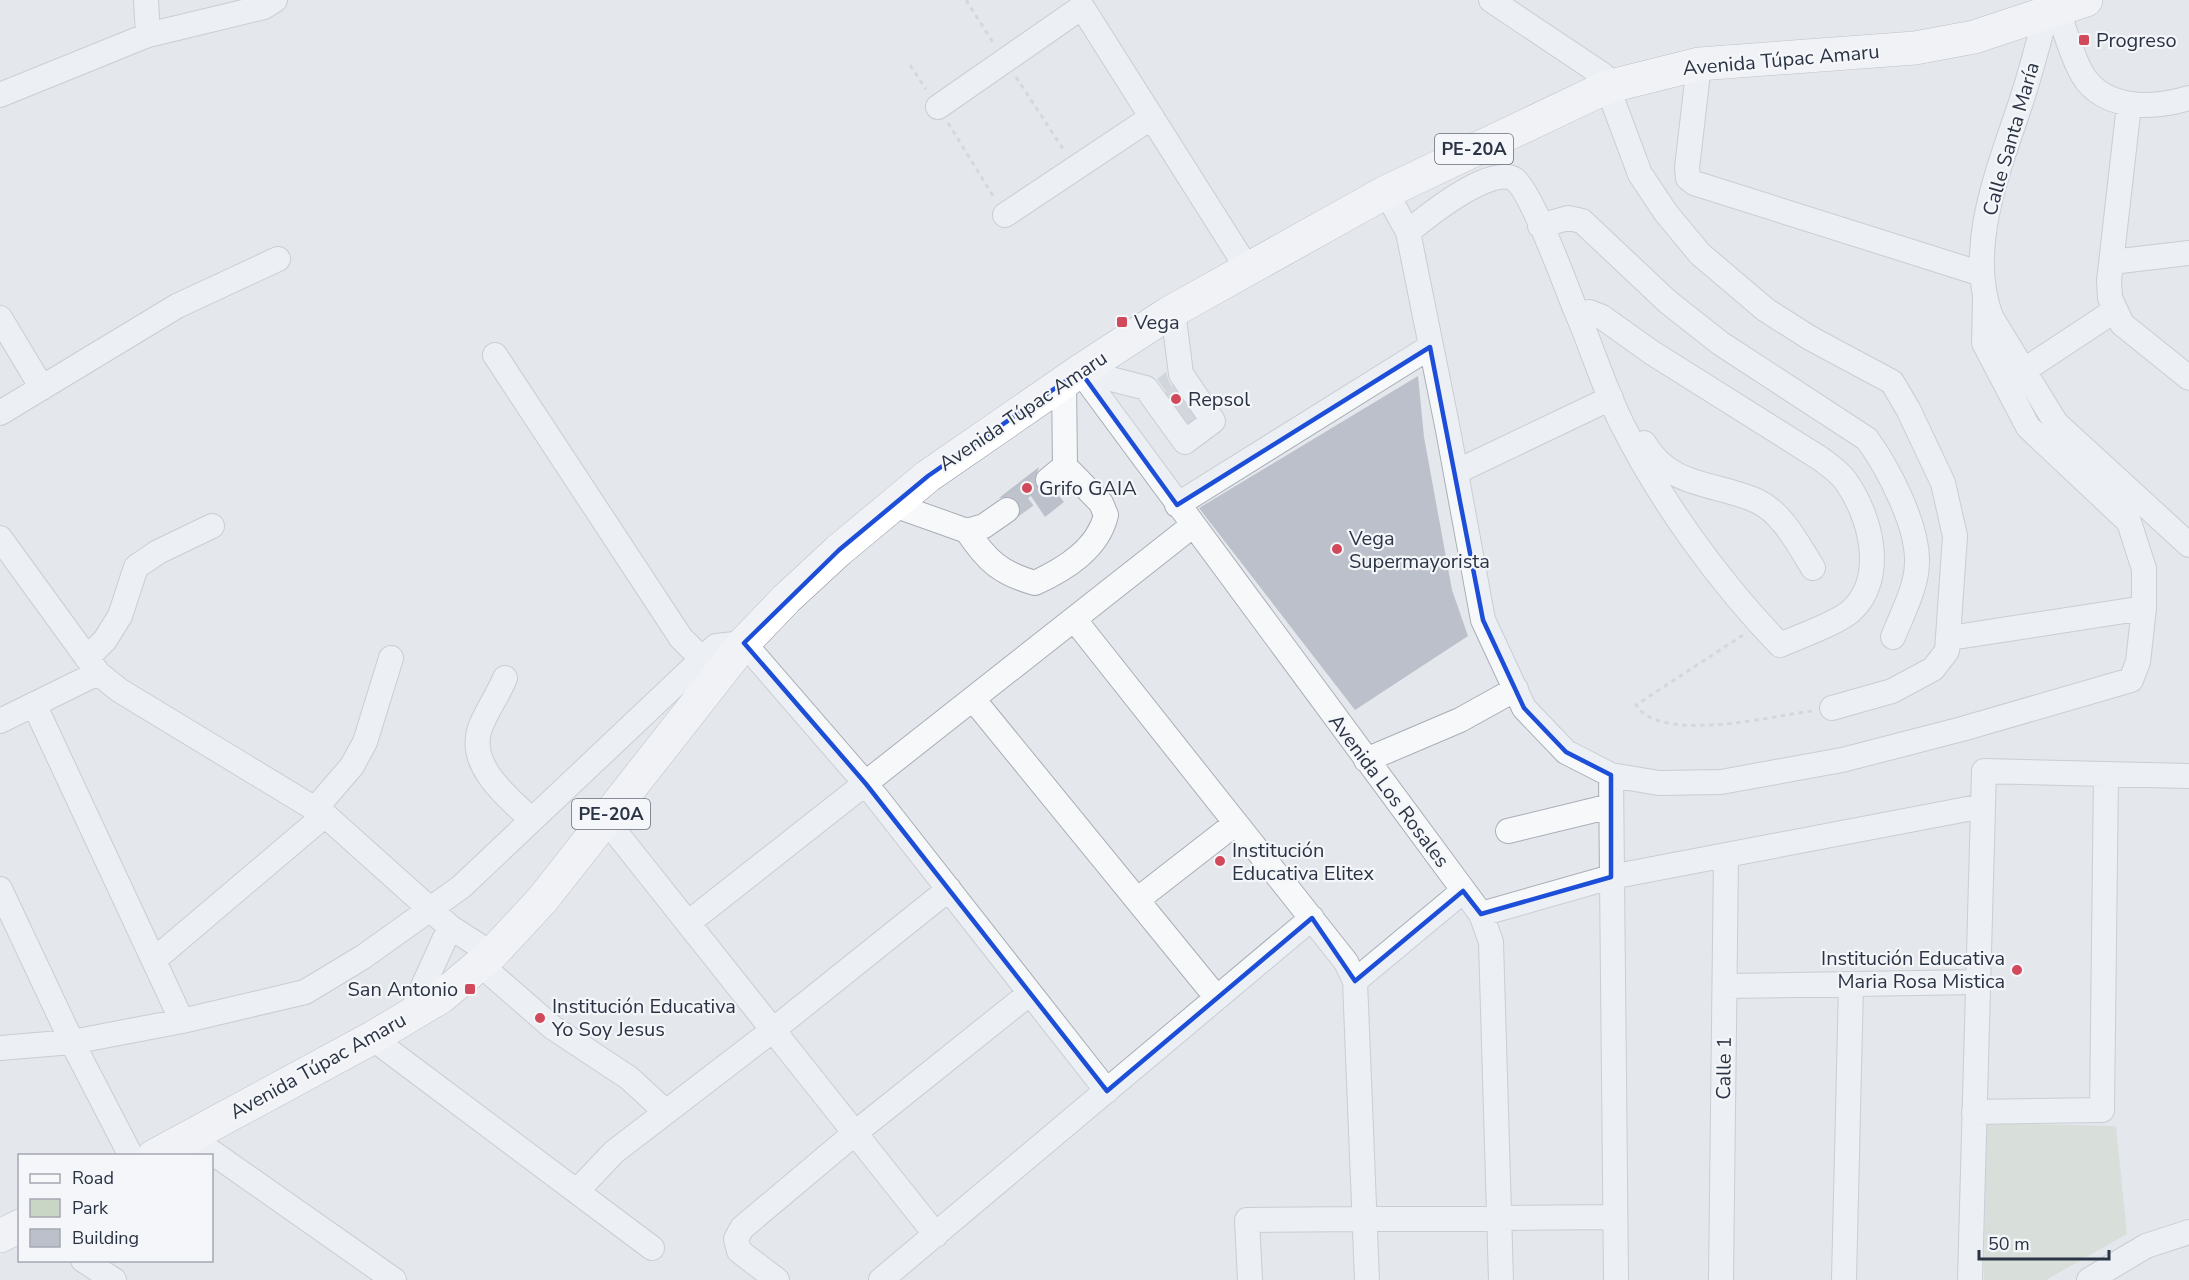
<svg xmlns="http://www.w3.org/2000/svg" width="2189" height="1280" font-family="'Nunito Sans',sans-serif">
  <rect width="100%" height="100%" fill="#e4e7ec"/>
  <path fill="#c9d6c5" d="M1985,1123L2116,1126L2127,1234L2046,1280H1984Z"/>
  <path fill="#bbc0ca" d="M1166,372L1169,382L1194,418L1188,422L1157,379Z
    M1418,376L1424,437L1452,590L1468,636L1355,710L1199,508Z
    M1039,467L1034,482L1037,489L1044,493L1056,492L1064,502L1045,517L1031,496L1020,504L1012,497L999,498Z"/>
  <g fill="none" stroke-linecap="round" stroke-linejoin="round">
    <path stroke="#bfc3cb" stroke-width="24" stroke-dasharray="24 12" stroke-linecap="butt" d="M1168,406L1184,391
      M1178,422L1195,407
      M1007,510L1048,480"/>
    <defs>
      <path id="minor" d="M146,0L148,35
        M1491,0L1603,75L1640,174L1666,213L1700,254L1766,310L1810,338L1892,382L1908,409L1943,483L1955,536L1947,651L1933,669L1892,691L1832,708
        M2058,11C2065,30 2070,50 2079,68C2098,110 2151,110 2189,98
        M2046,15C2038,43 2031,72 2022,99C2000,167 1965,246 1991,317L2056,423L2189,545
        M1699,64L1687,168L1688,178L1694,183L1982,274
        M0,95L148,35L264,7L275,0
        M2129,105L2109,281L2110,298L2122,324L2189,378
        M938,107L1082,7L1247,268
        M1386,192L1408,232L1448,430L1483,620L1524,708L1566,752L1611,775L1659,783L1721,782L1842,760L1962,729L2131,680L2138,662L2144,608V569L2129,522L2028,427L1984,343L1985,300
        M1005,215L1152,117
        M1540,226L1568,218L1582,221L1668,302L1720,343L1867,439C1888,468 1918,525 1917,562C1917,587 1902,614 1893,637
        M1408,232C1426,217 1490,165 1514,179C1530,189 1565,283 1574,306C1591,344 1603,386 1622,424C1661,502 1720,583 1780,645C1798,637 1838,623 1851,611C1887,578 1871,516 1845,480C1839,472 1829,465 1821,459L1651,352L1602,317L1589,312L1579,316
        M2112,262L2189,253
        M0,318L42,388
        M495,355L681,638L702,659
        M1080,371L1481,914L1491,942L1501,1280
        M1080,371L1146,388L1185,442L1213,421L1181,374L1173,311
        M2023,371L2114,311
        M0,413L177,306L278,259
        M1644,443C1670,488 1714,482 1757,501C1783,513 1799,546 1813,568
        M1456,472L1611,398
        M1048,480L1065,466L1064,381
        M894,505L967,531L984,526L1007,510
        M1177,505L1430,347
        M967,531C987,561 1000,573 1035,583C1065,569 1098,549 1106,515L1101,503L1065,466
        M0,538L98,673L119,690L325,815L450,927L410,1015
        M1074,619L1346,962L1355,981L1367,1280
        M1950,638L2144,608
        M87,658L105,640L120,616L136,567L158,552L212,526
        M505,678C498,695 486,712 480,728C467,765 507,797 532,820
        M973,699L1217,998
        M34,704L182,1021
        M0,721L98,673
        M1366,760L1460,720L1516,689
        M1611,775L1616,1280
        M315,809L352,766L365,742L391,658
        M606,820L936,1235
        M1508,831L1611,806
        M0,889L72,1042L131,1156
        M1137,900L1236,823
        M1481,914L1611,877L1983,806
        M688,923L1192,526
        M450,927L492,954
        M154,960L325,815
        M481,965L552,1027L629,1078L666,1112
        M1355,981L1463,891
        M1725,986L1978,982
        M372,1038L652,1248
        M0,1048L72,1042L182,1021L305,992L363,957L461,887L716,646L744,643L866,784L1107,1091
        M1974,1112L2102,1110L2106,774
        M189,1136L394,1280
        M577,1191L614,1152L773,1030L949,889
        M83,1260L114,1280
        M777,1280L739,1251L736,1239L742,1228L855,1133L1030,993
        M881,1280L1312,918
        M1250,1280L1247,1220L1615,1217
        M1721,1280L1726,856
        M1844,1280L1851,984
        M1970,1280L1984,771L2189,776
        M2089,1280L2146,1246L2189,1232"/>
      <path id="highway" d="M154,1156L372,1038L441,997L492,954L543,899L744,643L786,599L839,550L928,476L1080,371L1169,313L1386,192L1607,87L1699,64L1915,48L1974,37L2086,0
        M0,1236L20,1226"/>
    </defs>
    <use href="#minor" stroke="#a9aeb7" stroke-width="26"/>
    <use href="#highway" stroke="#8b94a3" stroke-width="34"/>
    <path stroke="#c2c5cb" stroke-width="3" stroke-dasharray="4.5 4.5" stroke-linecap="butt" d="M966,0L994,44
      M910,65L926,89
      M1016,77L1065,152
      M948,123L995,199
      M1743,635L1636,705C1660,744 1773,716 1812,711"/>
    <use href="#minor" stroke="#f7f8fa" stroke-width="24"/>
    <use href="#highway" stroke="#fff" stroke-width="33"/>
  </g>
  <path d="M0 0H2189V1280H0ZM1430,347L1483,620L1524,708L1566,752L1611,775V877L1481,914L1463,891L1355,981L1312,918L1107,1091L866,784L744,643L839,550L928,476L1080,371L1177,505Z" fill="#e4e7ec" fill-opacity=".55" fill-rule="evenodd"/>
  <path fill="none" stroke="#1d4ed8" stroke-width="4.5" stroke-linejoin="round" d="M1430,347L1483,620L1524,708L1566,752L1611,775V877L1481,914L1463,891L1355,981L1312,918L1107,1091L866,784L744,643L839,550L928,476L1080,371L1177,505Z"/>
  <g fill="#d1495b" stroke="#f4f6f9" stroke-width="2">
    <rect x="2078" y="34" width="12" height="12" rx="3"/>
    <rect x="1116" y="316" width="12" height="12" rx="3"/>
    <circle cx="1176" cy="399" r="6"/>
    <circle cx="1027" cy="488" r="6"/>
    <circle cx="1337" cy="549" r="6"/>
    <circle cx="1220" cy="861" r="6"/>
    <circle cx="2017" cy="970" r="6"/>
    <rect x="464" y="983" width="12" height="12" rx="3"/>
    <circle cx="540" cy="1018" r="6"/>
  </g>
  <g text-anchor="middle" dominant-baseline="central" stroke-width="4.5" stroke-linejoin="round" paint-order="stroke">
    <g fill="#f4f6f9" stroke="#676e7b" stroke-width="1.5">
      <rect x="1435" y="134" width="78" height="30" rx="4.5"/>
      <rect x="572" y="799" width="78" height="30" rx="4.5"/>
    </g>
    <g font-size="18" font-weight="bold" fill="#2b3445">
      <text x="1474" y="149">PE-20A</text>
      <text x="611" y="814">PE-20A</text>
    </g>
    <g font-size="20" fill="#2b3445" stroke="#f4f6f9" text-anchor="start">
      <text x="2096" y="40">Progreso</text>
      <text x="1134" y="322">Vega</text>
      <text x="1188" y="399">Repsol</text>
      <text x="1039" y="488">Grifo GAIA</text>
      <text x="1349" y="538">Vega<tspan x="1349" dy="23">Supermayorista</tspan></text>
      <text x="1232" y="850">Institución<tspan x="1232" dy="23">Educativa Elitex</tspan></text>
      <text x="2005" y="958" text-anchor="end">Institución Educativa<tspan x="2005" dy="23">Maria Rosa Mistica</tspan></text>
      <text x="458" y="989" text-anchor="end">San Antonio</text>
      <text x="552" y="1006">Institución Educativa<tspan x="552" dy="23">Yo Soy Jesus</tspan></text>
    </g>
    <g font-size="20" fill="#2b3445" stroke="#f4f6f9">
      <text transform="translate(1781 60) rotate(-5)">Avenida Túpac Amaru</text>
      <text transform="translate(2011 139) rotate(-74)">Calle Santa María</text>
      <text transform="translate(1023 411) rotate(-34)">Avenida Túpac Amaru</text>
      <text transform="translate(1389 791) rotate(53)">Avenida Los Rosales</text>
      <text transform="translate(318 1066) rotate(-29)">Avenida Túpac Amaru</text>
      <text transform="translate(1724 1068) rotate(-89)">Calle 1</text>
    </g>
  </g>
  <rect x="18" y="1154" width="195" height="108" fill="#f4f6f9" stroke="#a4a8b1" stroke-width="1.5"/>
  <rect x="30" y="1174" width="30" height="9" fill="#f7f8fa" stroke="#a4a8b1" stroke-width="1.5"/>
  <text x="72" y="1184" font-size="18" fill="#2b3445">Road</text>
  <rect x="30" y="1199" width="30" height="18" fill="#c9d6c5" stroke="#a4a8b1" stroke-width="1.5"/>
  <text x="72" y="1214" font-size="18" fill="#2b3445">Park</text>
  <rect x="30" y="1229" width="30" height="18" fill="#bbc0ca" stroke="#a4a8b1" stroke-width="1.5"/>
  <text x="72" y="1244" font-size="18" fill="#2b3445">Building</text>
  <path d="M1979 1250v9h130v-9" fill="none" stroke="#2b3445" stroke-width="3"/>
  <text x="1988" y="1250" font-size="18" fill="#2b3445" stroke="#f4f6f9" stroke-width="4.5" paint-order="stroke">50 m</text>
</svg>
